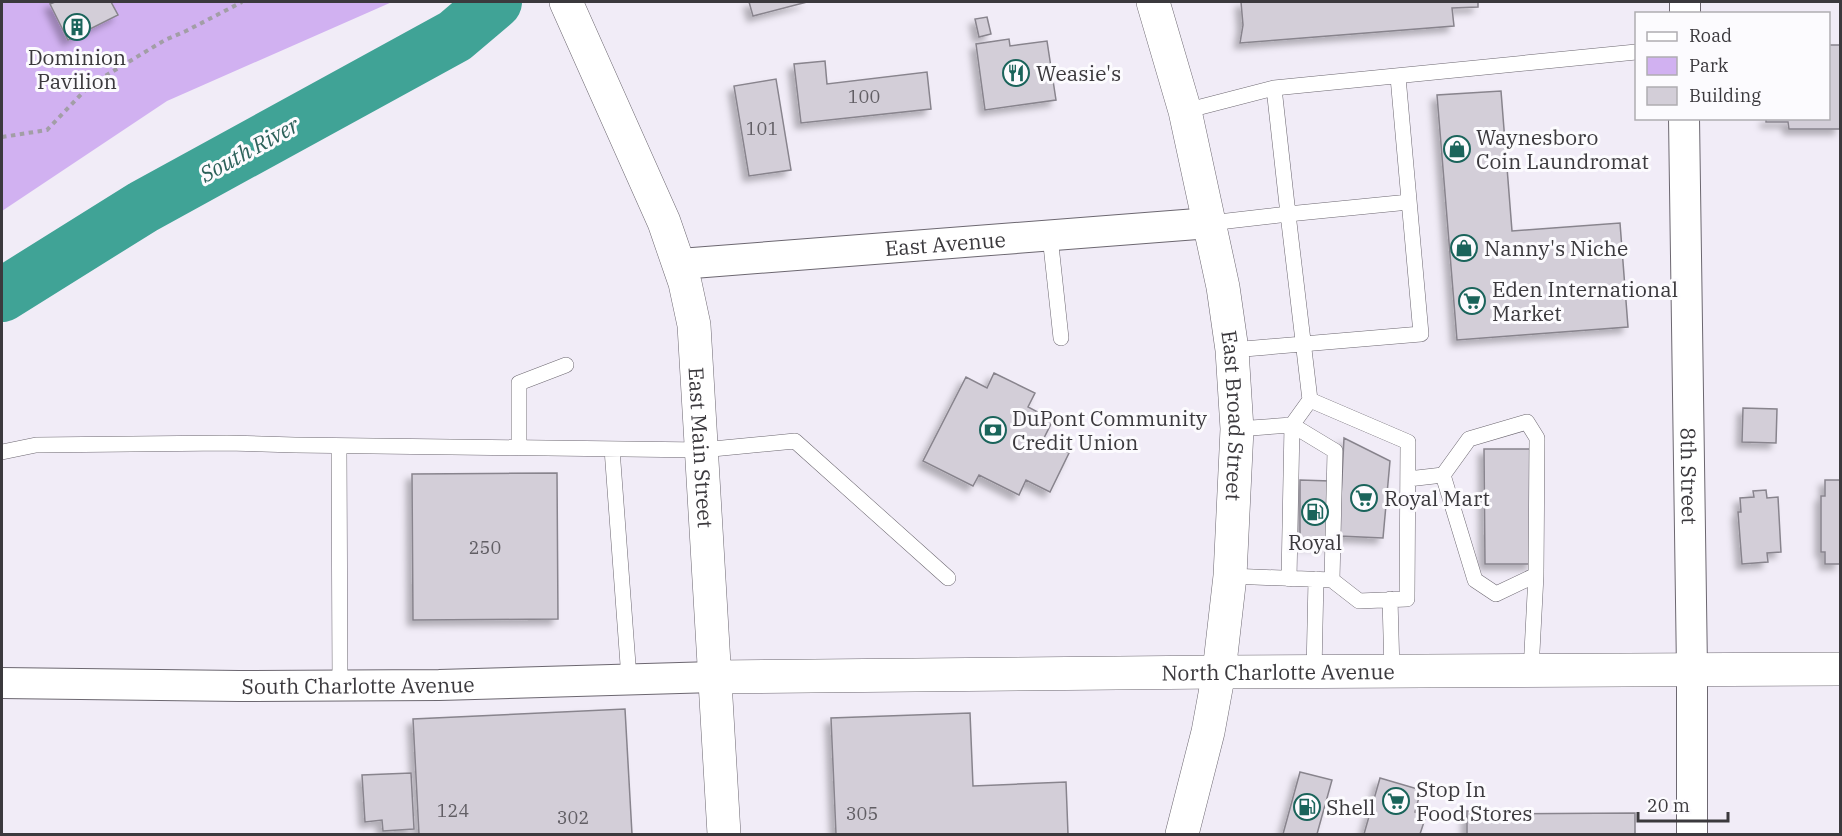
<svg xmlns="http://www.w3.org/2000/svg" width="1842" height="836" font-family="'IBM Plex Serif',serif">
  <defs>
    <filter id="shadow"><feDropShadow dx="-5.5" dy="5.5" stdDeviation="3" flood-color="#0004"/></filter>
  </defs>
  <rect width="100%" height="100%" fill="#f1ecf7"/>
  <path fill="#d1b1f1" d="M2,2H392L167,101L2,211Z"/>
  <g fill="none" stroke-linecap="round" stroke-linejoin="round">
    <path stroke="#40a396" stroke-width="54" d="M2,295L143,207L455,36L495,2"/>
  </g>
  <path fill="#d3ced8" stroke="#88848d" stroke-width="1.5" filter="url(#shadow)" d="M55,2H111L118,15L68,40L50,4Z
    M749,2H807L753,16Z
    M1241,2H1478V7L1452,8L1454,26L1240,43L1243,25Z
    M987,17L991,34L979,37L975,19Z
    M1009,39L1010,46L1047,41L1056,100L985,110L976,44Z
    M1828,45H1840V129H1789L1788,122H1766V118H1828Z
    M825,61L827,84L927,72L931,109L801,123L794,64Z
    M776,79L791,170L749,176L734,86Z
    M1501,91L1512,231L1620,223L1628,327L1457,340L1437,95Z
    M994,373L1035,393L1028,407L1053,420L1043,440L1069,453L1050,492L1026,480L1019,495L979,475L973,486L923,461L966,377L987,388Z
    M1743,408L1777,409L1776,443L1742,442Z
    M1344,438L1390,461L1383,538L1339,536Z
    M1484,449H1531L1532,564H1485Z
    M557,473L558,619L413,620L412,474Z
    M1300,480L1330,481V544H1300Z
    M1825,480H1840V564H1825V552H1821V496H1825Z
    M1766,490L1767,498L1778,497L1781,552L1767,553L1768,562L1742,564L1738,512H1741L1740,498L1754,497L1753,491Z
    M625,709L632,834H419L413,719Z
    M970,713L973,786L1066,782L1068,834H836L831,718Z
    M1300,772L1332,780L1317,834H1283Z
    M411,773L414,829L383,831L382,820L365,822L362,775Z
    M1380,778L1421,790L1415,812L1426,816L1420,834H1364Z
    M1467,811H1498V814L1635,813V834H1467Z"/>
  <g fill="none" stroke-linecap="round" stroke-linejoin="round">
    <defs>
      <path id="service" d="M1185,111L1274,88L1636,52
        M1210,223L1288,214L1274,88
        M1050,236L1061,338
        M1232,350L1421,334L1398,77
        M1310,400L1288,214L1409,202
        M339,446L340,685
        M519,448V383L566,365
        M612,449L629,678
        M2,452L36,445L227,443L295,445L702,450L795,441L948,578
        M1408,479L1443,475L1469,439L1527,422L1537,438L1536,575L1496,594L1475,580L1443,475
        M1230,576L1332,580L1335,451L1292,425L1237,429
        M1289,579L1292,425L1310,400L1408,442L1407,599L1359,601L1332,580
        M1390,599L1392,671
        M1531,671L1536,575
        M1314,672L1316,579"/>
      <g id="minor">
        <path d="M1685,14V2"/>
        <path id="s1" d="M1684,118L1692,670V834"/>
        <path id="s2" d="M680,264L1210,223"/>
        <path id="s3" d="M2,683L239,686L439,685L714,677"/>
      </g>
      <g id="tertiary">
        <path id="s4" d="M714,677L1219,672L1840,669"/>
      </g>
      <g id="primary">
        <path id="s5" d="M566,2L664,222L685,283L694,325L724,834"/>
        <path id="s6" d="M1153,2L1185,111L1223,287L1232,350L1237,429L1230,576L1219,672L1208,732L1182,834"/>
      </g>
    </defs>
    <use href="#service" stroke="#6c6770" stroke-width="16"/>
    <use href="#minor" stroke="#6c6770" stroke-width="32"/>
    <use href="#tertiary" stroke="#6c6770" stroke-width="34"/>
    <use href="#primary" stroke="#6c6770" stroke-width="34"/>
    <path stroke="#a29ea6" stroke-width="4" stroke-dasharray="4.5 4.5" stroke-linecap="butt" d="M2,137L47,130L90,85L165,40L186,31L242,2"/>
    <use href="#service" stroke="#fff" stroke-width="15"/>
    <use href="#minor" stroke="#fff" stroke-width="30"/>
    <use href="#tertiary" stroke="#fff" stroke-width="33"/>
    <use href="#primary" stroke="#fff" stroke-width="33"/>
  </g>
  <defs>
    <symbol id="building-ring" viewBox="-11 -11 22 22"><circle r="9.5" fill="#fcfbfe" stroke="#1a645b" stroke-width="1.5"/><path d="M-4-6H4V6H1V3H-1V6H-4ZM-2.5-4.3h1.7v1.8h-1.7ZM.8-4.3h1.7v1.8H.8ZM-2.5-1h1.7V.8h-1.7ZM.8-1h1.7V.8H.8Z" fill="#1a645b"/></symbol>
    <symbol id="restaurant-ring" viewBox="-11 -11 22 22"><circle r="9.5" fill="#fcfbfe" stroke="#1a645b" stroke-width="1.5"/><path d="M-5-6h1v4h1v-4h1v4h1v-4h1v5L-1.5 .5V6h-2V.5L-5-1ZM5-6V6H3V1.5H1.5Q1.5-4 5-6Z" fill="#1a645b"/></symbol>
    <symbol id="shop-ring" viewBox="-11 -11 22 22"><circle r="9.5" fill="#fcfbfe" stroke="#1a645b" stroke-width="1.5"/><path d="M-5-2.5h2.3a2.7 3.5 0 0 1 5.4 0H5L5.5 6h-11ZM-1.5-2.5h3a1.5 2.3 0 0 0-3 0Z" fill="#1a645b"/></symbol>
    <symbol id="supermarket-ring" viewBox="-11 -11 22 22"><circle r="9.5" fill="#fcfbfe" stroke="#1a645b" stroke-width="1.5"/><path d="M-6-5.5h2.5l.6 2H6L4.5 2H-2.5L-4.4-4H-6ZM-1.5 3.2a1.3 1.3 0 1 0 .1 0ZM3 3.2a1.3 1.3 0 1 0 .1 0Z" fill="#1a645b"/></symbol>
    <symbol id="bank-ring" viewBox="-11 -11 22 22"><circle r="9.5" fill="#fcfbfe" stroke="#1a645b" stroke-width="1.5"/><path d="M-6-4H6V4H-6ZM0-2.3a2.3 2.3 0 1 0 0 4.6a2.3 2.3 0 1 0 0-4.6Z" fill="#1a645b"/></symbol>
    <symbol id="fuel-ring" viewBox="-11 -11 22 22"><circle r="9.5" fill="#fcfbfe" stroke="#1a645b" stroke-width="1.5"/><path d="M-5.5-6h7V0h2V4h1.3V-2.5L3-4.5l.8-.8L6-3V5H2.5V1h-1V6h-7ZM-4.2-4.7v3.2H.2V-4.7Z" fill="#1a645b"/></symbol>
  </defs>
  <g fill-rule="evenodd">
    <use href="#building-ring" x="62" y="12" width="30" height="30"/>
    <use href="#restaurant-ring" x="1001" y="58" width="30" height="30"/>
    <use href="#shop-ring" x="1442" y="134" width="30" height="30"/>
    <use href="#shop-ring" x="1449" y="233" width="30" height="30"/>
    <use href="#supermarket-ring" x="1457" y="286" width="30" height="30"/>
    <use href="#bank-ring" x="978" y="415" width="30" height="30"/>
    <use href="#supermarket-ring" x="1349" y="483" width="30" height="30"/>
    <use href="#fuel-ring" x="1300" y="497" width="30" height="30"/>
    <use href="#supermarket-ring" x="1381" y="786" width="30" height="30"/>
    <use href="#fuel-ring" x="1292" y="792" width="30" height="30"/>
  </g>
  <g text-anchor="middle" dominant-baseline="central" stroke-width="6" stroke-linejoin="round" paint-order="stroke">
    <g font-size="18" fill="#615e64">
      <text x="864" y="96">100</text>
      <text x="762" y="128">101</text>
      <text x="485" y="547">250</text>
      <text x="453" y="810">124</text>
      <text x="862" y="813">305</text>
      <text x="573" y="817">302</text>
    </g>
    <g font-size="21" fill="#3b393d" stroke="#fcfbfe" text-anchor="start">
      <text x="77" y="57" text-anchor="middle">Dominion<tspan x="77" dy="24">Pavilion</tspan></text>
      <text x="1036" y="73">Weasie's</text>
      <text x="1476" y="137">Waynesboro<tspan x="1476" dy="24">Coin Laundromat</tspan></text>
      <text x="1484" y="248">Nanny's Niche</text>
      <text x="1492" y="289">Eden International<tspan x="1492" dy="24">Market</tspan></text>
      <text x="1012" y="418">DuPont Community<tspan x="1012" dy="24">Credit Union</tspan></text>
      <text x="1384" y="498">Royal Mart</text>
      <text x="1315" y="542" text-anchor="middle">Royal</text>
      <text x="1416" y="789">Stop In<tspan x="1416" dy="24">Food Stores</tspan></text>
      <text x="1326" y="807">Shell</text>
    </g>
    <g font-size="21" fill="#3b393d" stroke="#fcfbfe">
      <text stroke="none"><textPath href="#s2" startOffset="266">East Avenue</textPath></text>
      <text stroke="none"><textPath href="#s6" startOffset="423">East Broad Street</textPath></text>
      <text stroke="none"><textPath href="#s5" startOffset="471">East Main Street</textPath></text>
      <text stroke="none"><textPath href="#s1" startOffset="358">8th Street</textPath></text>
      <text stroke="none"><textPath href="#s4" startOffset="564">North Charlotte Avenue</textPath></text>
      <text stroke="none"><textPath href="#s3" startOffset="356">South Charlotte Avenue</textPath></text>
    </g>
    <g font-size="22" font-style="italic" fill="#2c615a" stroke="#fcfbfe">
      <text transform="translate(249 149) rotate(-29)">South River</text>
    </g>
  </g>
  <rect width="1842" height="836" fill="none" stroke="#3b393d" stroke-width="6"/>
  <rect x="1635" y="12" width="195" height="108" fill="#fcfbfe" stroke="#afadb1" stroke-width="1.5"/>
  <rect x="1647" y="32" width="30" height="9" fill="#ffffff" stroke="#afadb1" stroke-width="1.5"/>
  <text x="1689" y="42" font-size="18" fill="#3b393d">Road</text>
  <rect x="1647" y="57" width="30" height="18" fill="#d1b1f1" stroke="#afadb1" stroke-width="1.5"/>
  <text x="1689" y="72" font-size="18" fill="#3b393d">Park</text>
  <rect x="1647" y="87" width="30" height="18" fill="#d3ced8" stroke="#afadb1" stroke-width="1.5"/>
  <text x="1689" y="102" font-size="18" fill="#3b393d">Building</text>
  <path d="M1638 812v9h90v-9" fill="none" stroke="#3b393d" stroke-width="3"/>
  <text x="1647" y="812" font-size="18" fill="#3b393d" stroke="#fcfbfe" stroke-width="4.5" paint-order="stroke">20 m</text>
</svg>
